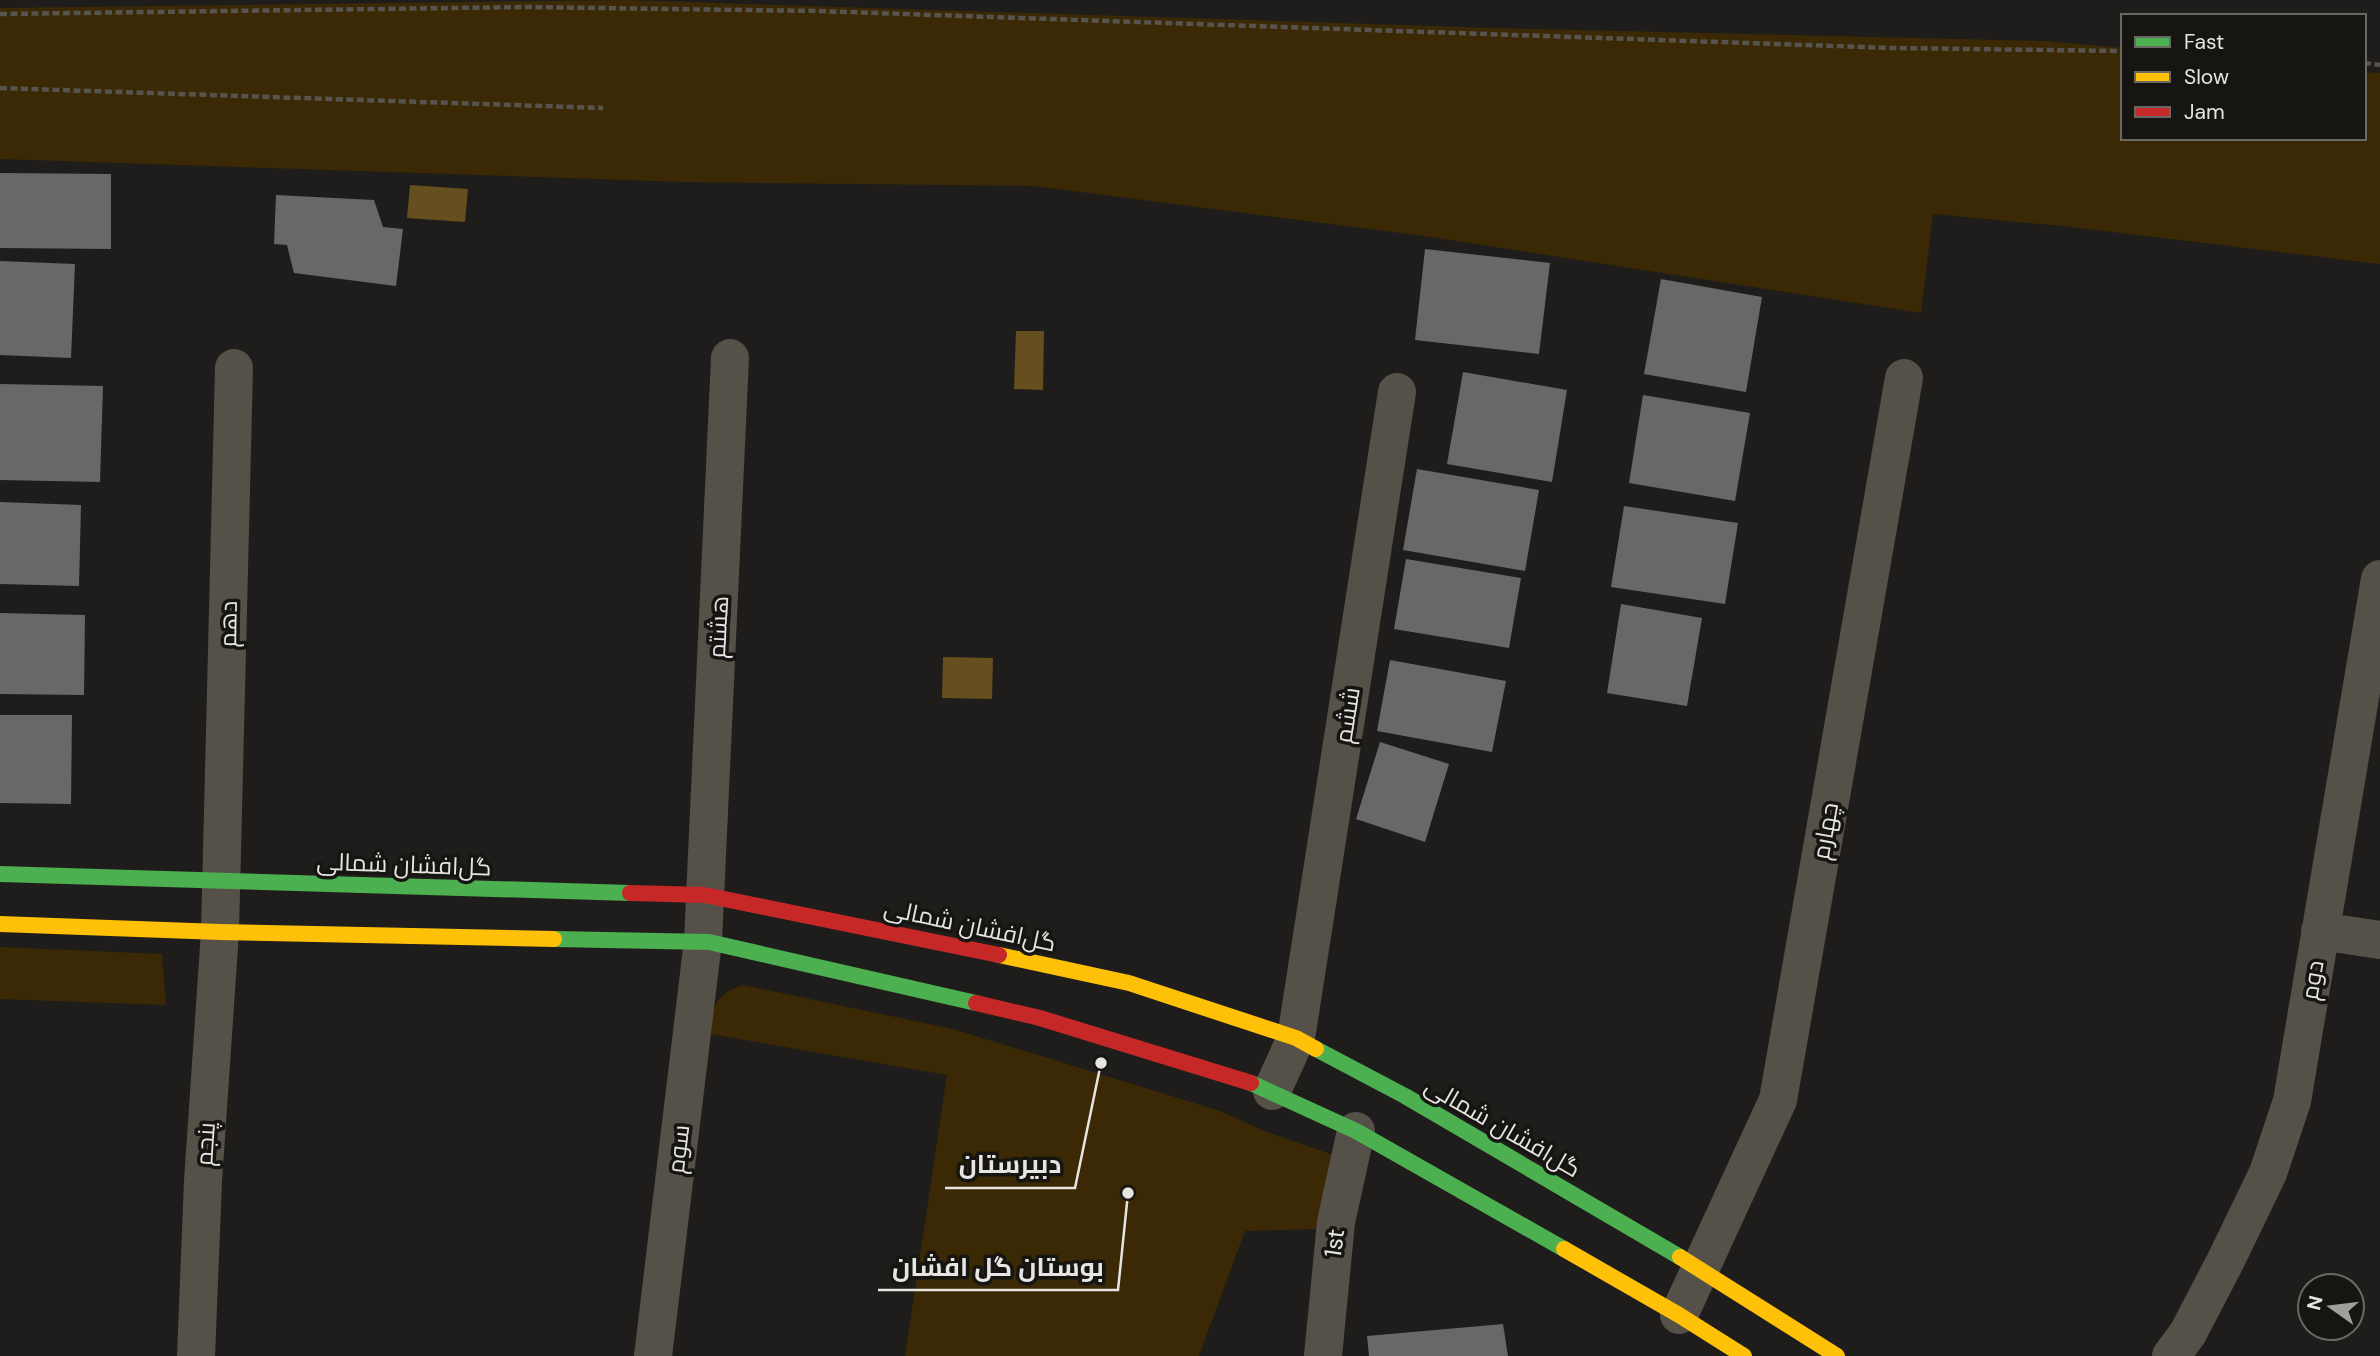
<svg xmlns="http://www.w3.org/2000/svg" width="2380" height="1356" font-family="'DM Sans',Cairo,sans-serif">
  <rect width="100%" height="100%" fill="#1f1d1b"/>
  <path fill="#3a2904" d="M625,0L1493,28L2047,41L2123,48V138H2364V72L2380,73V264L2062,226L1933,214L1921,313L1424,236L1034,186L685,182L0,159V8Z
    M0,947L162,954L166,1005L0,999Z
    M743,985L953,1029L1220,1111L1264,1131L1339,1157L1316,1229L1245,1231L1199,1356H905L947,1075L710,1034C712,1007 715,994 743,985Z"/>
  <path fill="#664f1f" d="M410,185L468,189L465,222L407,218Z
    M1016,331H1044L1043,390L1014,389Z
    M943,657L993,658L992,699L942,698Z"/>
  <path fill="#696866" d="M0,173L111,174V249L0,248Z
    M276,195L374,200L383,227L403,229L396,286L294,273L287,245L274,244Z
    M1425,249L1550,263L1539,354L1415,340Z
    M0,261L75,264L71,358L0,355Z
    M1661,279L1762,297L1746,392L1644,374Z
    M1463,372L1567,390L1552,482L1447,464Z
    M0,384L103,386L100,482L0,480Z
    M1643,395L1750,413L1735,501L1629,483Z
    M1417,469L1539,490L1525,571L1403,550Z
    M0,502L81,505L79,586L0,584Z
    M1624,506L1738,523L1725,604L1611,587Z
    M1406,559L1521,578L1509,648L1394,629Z
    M1621,604L1702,618L1687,706L1607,693Z
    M0,613L85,615L84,695L0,694Z
    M1390,660L1506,681L1492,752L1377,731Z
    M0,715H72L71,804L0,803Z
    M1380,742L1449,764L1425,842L1356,819Z
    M1503,1324L1508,1356H1369L1367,1336Z"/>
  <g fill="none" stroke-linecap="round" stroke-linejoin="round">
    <path stroke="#57534e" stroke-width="4.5" stroke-dasharray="7 3.5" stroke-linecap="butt" d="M0,14L526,7L818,11L1892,48L2123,51
      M2364,63L2380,65
      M0,88L603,108"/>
    <path stroke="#555048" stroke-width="38" d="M2320,931L2380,940
      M1272,1091L1296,1038L1397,392
      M1679,1315L1778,1100L1904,378
      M196,1356L203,1181L220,932L234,368
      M653,1356L703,941L730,358
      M1323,1356L1336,1222L1356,1131
      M2171,1356L2188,1333L2226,1260L2268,1173L2292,1101L2380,579"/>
    <path stroke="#4caf50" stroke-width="16" d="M0,874L630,893
      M554,939L709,942L976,1003
      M1316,1049L1405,1096L1680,1257
      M1251,1083L1356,1131L1564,1249"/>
    <path stroke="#ffc107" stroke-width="16" d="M0,924L220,932L554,939
      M999,955L1129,983L1296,1038L1316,1049
      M1564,1249L1679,1315L1744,1356
      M1680,1257L1837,1356"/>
    <path stroke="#c62828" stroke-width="16" d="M630,893L705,895L999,955
      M976,1003L1040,1018L1251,1083"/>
  </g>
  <g text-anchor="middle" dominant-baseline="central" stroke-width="7" stroke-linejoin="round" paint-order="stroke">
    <g font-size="24" fill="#e6e5e2" stroke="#171511">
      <text transform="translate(228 624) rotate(-89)">دهم</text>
      <text transform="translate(718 627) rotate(-87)">هشتم</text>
      <text transform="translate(1347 715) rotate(-81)">ششم</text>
      <text transform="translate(1825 831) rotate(-80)">چهارم</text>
      <text transform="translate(404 864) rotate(2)">گل‌افشان شمالی</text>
      <text transform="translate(970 925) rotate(12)">گل‌افشان شمالی</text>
      <text transform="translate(2312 980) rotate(-80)">دوم</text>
      <text transform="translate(1503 1127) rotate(30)">گل‌افشان شمالی</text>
      <text transform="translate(205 1144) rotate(-86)">پنجم</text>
      <text transform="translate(678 1149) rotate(-83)">سوم</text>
      <text transform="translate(1334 1243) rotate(-82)">1st</text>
    </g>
  </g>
  <path fill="none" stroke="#e6e5e2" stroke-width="2.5" d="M1101 1063L1075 1188H945M1128 1193L1118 1290H878"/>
  <g fill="#e6e5e2" stroke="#171511" stroke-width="2.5">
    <circle cx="1101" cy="1063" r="7"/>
    <circle cx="1128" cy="1193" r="7"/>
  </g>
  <g font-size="26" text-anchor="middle" font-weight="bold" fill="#e6e5e2" stroke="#171511" stroke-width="7" stroke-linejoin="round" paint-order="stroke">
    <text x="1010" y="1173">دبیرستان</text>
    <text x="998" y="1276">بوستان گل افشان</text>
  </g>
  <rect x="2121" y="14" width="245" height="126" fill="#171511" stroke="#6a6865" stroke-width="2"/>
  <rect x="2135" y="37" width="35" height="10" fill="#4caf50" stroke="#6a6865" stroke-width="2"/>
  <text x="2184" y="49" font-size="21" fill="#e6e5e2">Fast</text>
  <rect x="2135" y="72" width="35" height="10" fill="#ffc107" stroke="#6a6865" stroke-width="2"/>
  <text x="2184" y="84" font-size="21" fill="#e6e5e2">Slow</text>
  <rect x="2135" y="107" width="35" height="10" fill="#c62828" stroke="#6a6865" stroke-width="2"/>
  <text x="2184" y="119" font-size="21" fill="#e6e5e2">Jam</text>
  <g transform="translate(2331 1307) rotate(284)"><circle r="33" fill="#171511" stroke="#6a6865" stroke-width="2"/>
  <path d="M0-5L12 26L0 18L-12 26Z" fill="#a09f9c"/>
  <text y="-10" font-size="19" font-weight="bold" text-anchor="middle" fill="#e6e5e2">N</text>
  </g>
</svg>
